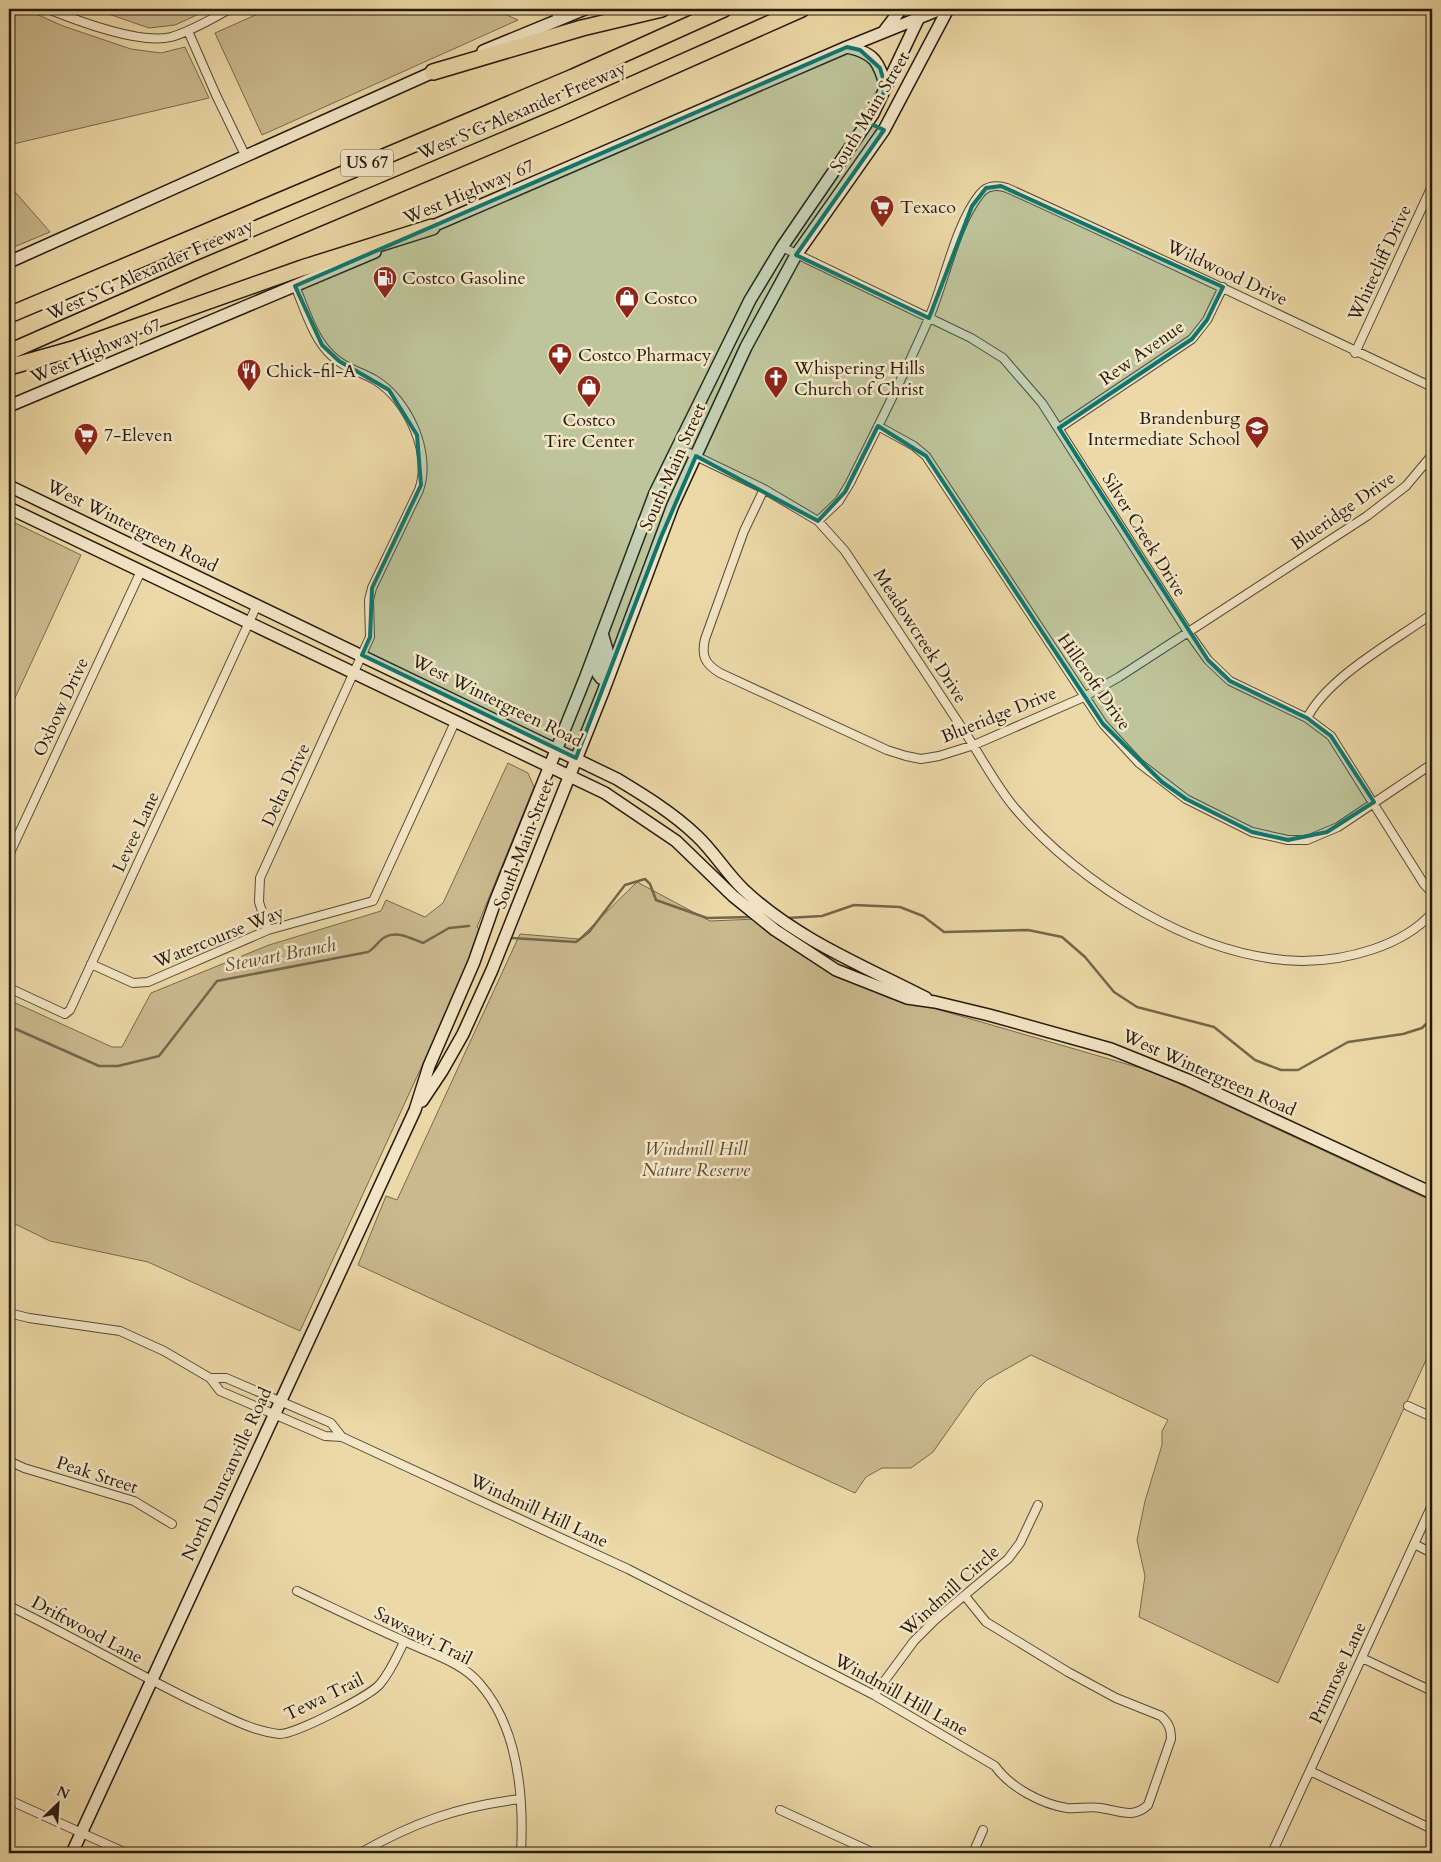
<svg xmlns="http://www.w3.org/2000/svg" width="1441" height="1862" font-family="Cardo,serif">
  <rect width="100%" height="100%" fill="#ecd9a7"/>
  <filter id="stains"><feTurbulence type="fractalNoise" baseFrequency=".004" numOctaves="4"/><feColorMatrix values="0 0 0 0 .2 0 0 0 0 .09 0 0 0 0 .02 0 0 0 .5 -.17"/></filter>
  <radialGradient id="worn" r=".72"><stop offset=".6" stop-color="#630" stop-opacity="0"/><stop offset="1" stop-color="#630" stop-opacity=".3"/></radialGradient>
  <path fill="#cab98d" stroke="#776a4d" d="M9,9H25L63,26L131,49L161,53L185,47L209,98L9,145Z
    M94,9H210L175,25L149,28Z
    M269,9H493L518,20L262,135L215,33Z
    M9,185L50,232L9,249Z
    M9,520L81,555L9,711Z
    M508,763L528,773L534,787L477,927L483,933L300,1331L148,1262L50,1241L9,1221V1000L112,1047H122L151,993L269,945L381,911L386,900L425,917L443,903Z
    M637,882L710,921L757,919L833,966L895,997L1154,1072L1432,1201V1347L1278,1683L1139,1617L1145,1576L1137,1540L1145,1501L1162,1445V1431L1168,1420L1031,1355L987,1380L976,1391L933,1452L911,1468H882L866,1477L855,1493L358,1265L386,1196L397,1200L520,934L579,939Z"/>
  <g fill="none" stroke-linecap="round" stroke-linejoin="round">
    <path stroke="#73664a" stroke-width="2.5" d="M787,918L822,916L854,905L900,907L923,916L944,932L1028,930L1062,937L1085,957L1114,992L1137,1007L1214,1027L1255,1060L1281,1070H1298L1348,1042L1403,1034L1422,1028L1432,1018
      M512,938L576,942L589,932L625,885L645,879L650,884L656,900L707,918L752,917
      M9,1026L99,1066H118L159,1056L217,981L368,952C375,948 379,940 385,937C397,930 412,939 423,943L449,928L469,926"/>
    <defs>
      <path id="street" d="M48,9C78,21 140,45 171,37C192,31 211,19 230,9
        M554,9L559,19
        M188,31L216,95L246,157
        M782,247L971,338L1003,358L1042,403L1188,632L1208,660L1230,681L1307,718L1331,736L1424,884L1432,893
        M1355,353L1432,186
        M878,426L914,446L926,456L1103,724L1139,763L1186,799L1252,832L1288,840H1307L1338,827L1432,764
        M1059,428L1192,339L1207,320L1223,287
        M677,447L764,489L818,521L845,551C884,609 923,669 962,728C980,754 994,783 1014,807C1080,885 1198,959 1302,961C1346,961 1403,946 1432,913
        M764,489L744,531L705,639C701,656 705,664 720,673L887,750L906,756L921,759L939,756L974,745L1084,697L1119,677L1367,516L1406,486L1432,455
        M818,521L839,501L850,483C877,428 905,374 929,318C945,281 955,225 980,194C987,185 998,185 1007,188C1150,253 1291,320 1432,387
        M1307,718C1329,676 1393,642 1432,614
        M9,855L141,571
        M268,930L259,902L260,878L370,637L369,600L372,588L419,490C432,453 408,400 375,380C361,372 344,368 332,356C313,339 305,309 295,286
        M91,964L133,983L148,982L268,930L373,901L455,722
        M9,988L65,1014L70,1010L257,605
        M9,1313L29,1318L120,1331L164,1351L210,1378L220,1391L325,1436L342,1437L628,1569L874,1695L995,1766C1010,1787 1041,1804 1067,1808C1078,1809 1090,1806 1101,1808C1120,1811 1133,1819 1148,1805L1171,1739C1171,1729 1169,1723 1161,1716L1116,1698L1068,1672L986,1622L965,1596
        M210,1378H226L331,1423L342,1437
        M1408,1406L1432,1417
        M9,1461L24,1468L134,1501L172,1524
        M1414,1544L1432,1553
        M297,1591C333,1608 368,1625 404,1641C429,1653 462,1662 480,1684C519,1729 524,1796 521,1853
        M9,1606C74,1637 136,1674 201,1705C226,1716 251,1731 279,1734C294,1735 370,1696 380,1684C391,1671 397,1656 404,1642
        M1362,1658L1432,1691
        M874,1695L914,1641L935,1620L1008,1559L1020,1543L1038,1505
        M1310,1771L1432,1829
        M9,1800L126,1853
        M780,1810L874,1853
        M360,1853C415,1822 457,1807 520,1799
        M973,1853L983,1830
        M1272,1853L1432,1505"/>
      <path id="secondary" d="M885,30L901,9
        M847,47C875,53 879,62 886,88
        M483,51L585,9
        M426,229L847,47L941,9
        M9,262L440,69
        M9,406L375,252
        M9,486L617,779C645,796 673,813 697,836C714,852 727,874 744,890C796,939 864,966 926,998
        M9,508L605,793L676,841L733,896L775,930L836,970L907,998L935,1002L989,1015L1111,1049L1188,1080L1432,1193
        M602,633L607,650L598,674L601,678L607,681
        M422,1101L442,1071L463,1034L492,970L603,692L673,505L746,347L796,255L884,130L948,9
        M72,1853L415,1110L429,1066L474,962L495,902L586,676L655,493L750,300L782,247L873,114L923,9"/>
      <path id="highway" d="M433,72L582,28L662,9
        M9,315L573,77L724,9
        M9,352L198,269L561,116L802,9
        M9,367L73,349L302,268L432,227"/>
    </defs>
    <use href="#street" stroke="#564a34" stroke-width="10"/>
    <use href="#secondary" stroke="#241a0d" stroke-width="14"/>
    <use href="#highway" stroke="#241a0d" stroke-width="18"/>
    <use href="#street" stroke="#f3e6c6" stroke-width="8"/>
    <use href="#secondary" stroke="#f3e6c6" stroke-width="11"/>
    <use href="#highway" stroke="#ecd9a7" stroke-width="15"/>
  </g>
  <path fill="#0f766e" fill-opacity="0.2" stroke="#0f766e" stroke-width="4" stroke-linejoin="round" d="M847,47L860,50L880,68L886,88L869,123L884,130L796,255L929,318L972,206L986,188L1001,186L1223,287L1207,320L1192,339L1059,428L1208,660L1230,681L1307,718L1331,736L1374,802L1327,832L1288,840L1252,832L1186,799L1162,782L1103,724L926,456L878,426L845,492L818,521L696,456L661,537L576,758L362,655L370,637L372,588L421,485L417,435L389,390L339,361L322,345L295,286Z"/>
  <defs>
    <symbol id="supermarket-pin" viewBox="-11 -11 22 30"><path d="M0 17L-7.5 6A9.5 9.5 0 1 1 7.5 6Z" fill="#8f2418" stroke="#f3e6c6"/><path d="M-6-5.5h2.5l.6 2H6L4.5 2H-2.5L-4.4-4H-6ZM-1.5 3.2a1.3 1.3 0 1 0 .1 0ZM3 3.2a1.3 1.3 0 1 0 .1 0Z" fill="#fff"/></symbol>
    <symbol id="fuel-pin" viewBox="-11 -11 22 30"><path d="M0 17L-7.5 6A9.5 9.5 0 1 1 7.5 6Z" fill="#8f2418" stroke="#f3e6c6"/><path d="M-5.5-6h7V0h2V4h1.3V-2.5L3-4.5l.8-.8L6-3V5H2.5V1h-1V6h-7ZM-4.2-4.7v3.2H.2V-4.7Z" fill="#fff"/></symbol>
    <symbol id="shop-pin" viewBox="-11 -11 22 30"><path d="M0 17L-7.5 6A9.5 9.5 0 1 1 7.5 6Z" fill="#8f2418" stroke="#f3e6c6"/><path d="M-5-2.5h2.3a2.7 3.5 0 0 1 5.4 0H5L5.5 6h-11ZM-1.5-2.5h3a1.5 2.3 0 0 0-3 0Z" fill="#fff"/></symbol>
    <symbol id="pharmacy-pin" viewBox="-11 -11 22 30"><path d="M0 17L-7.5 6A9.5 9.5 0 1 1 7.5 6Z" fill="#8f2418" stroke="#f3e6c6"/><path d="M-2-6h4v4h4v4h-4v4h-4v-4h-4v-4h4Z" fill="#fff"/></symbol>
    <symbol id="restaurant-pin" viewBox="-11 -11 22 30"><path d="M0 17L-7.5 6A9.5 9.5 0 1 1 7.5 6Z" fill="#8f2418" stroke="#f3e6c6"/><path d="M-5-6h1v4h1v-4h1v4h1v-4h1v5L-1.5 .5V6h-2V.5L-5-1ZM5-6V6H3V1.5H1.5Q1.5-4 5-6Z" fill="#fff"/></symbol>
    <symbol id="church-pin" viewBox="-11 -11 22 30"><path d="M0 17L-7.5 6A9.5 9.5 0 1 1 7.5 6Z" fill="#8f2418" stroke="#f3e6c6"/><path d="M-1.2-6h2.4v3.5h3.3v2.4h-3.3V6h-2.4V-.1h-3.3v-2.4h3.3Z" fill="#fff"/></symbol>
    <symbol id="school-pin" viewBox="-11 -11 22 30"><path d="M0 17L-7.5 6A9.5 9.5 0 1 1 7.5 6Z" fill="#8f2418" stroke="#f3e6c6"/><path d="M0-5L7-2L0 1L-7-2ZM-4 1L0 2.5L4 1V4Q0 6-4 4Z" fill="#fff"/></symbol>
  </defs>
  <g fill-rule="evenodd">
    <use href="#supermarket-pin" x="868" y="193" width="28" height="38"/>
    <use href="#fuel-pin" x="371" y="264" width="28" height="38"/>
    <use href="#shop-pin" x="613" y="284" width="28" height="38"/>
    <use href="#pharmacy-pin" x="546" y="341" width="28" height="38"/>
    <use href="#restaurant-pin" x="235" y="357" width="28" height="38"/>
    <use href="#church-pin" x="762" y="364" width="28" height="38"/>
    <use href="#shop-pin" x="575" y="373" width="28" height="38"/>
    <use href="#school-pin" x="1243" y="414" width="28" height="38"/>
    <use href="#supermarket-pin" x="72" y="421" width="28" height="38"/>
  </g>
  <g text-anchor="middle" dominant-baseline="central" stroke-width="5" stroke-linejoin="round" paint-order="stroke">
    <rect fill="#f3e6c6" stroke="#625744" stroke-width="1" x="341" y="149.5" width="52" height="27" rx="4"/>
    <g font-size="16" font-weight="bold" fill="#241a0d">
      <text x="367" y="163">US 67</text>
    </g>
    <g font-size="18" fill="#241a0d" stroke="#f3e6c6">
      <text transform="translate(522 111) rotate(-23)">West S G Alexander Freeway</text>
      <text transform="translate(870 112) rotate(-59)">South Main Street</text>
      <text transform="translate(469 192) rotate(-23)">West Highway 67</text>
      <text transform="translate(1380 263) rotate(-65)">Whitecliff Drive</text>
      <text transform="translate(150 270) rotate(-24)">West S G Alexander Freeway</text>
      <text transform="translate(1227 273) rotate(25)">Wildwood Drive</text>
      <text transform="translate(96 351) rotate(-23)">West Highway 67</text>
      <text transform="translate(1142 353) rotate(-35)">Rew Avenue</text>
      <text transform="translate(673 467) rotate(-66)">South Main Street</text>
      <text transform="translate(1343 511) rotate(-35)">Blueridge Drive</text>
      <text transform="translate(132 526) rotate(26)">West Wintergreen Road</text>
      <text transform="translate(1144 535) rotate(58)">Silver Creek Drive</text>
      <text transform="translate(920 636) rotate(57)">Meadowcreek Drive</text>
      <text transform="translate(1094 682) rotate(55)">Hillcroft Drive</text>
      <text transform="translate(497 701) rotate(26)">West Wintergreen Road</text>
      <text transform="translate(61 707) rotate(-65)">Oxbow Drive</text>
      <text transform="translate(999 715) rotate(-22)">Blueridge Drive</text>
      <text transform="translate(286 785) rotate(-65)">Delta Drive</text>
      <text transform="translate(136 832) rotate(-65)">Levee Lane</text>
      <text transform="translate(524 844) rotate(-69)">South Main Street</text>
      <text transform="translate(219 937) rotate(-22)">Watercourse Way</text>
      <text transform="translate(1209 1073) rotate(24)">West Wintergreen Road</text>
      <text transform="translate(227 1474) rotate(-65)">North Duncanville Road</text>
      <text transform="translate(97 1475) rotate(18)">Peak Street</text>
      <text transform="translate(539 1511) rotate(25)">Windmill Hill Lane</text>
      <text transform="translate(950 1591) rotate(-42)">Windmill Circle</text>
      <text transform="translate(87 1630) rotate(28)">Driftwood Lane</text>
      <text transform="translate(423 1636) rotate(27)">Sawsawi Trail</text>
      <text transform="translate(1338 1673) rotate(-65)">Primrose Lane</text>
      <text transform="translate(901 1695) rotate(29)">Windmill Hill Lane</text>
      <text transform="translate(324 1697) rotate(-26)">Tewa Trail</text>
    </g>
    <g font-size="18" fill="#241a0d" stroke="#f3e6c6" text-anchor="start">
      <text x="900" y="207">Texaco</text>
      <text x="402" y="278">Costco Gasoline</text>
      <text x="644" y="298">Costco</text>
      <text x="578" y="355">Costco Pharmacy</text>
      <text x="794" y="368">Whispering Hills<tspan x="794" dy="21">Church of Christ</tspan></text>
      <text x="266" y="371">Chick-fil-A</text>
      <text x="1240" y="418" text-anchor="end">Brandenburg<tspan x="1240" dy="21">Intermediate School</tspan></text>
      <text x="589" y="420" text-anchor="middle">Costco<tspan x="589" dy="21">Tire Center</tspan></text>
      <text x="104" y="435">7-Eleven</text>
    </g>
    <g font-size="18" font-style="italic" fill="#564a33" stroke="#f3e6c6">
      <text x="696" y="1149">Windmill Hill<tspan x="696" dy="21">Nature Reserve</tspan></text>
    </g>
    <g font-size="19" font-style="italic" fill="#594c36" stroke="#f3e6c6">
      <text transform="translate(280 955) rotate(-11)">Stewart Branch</text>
    </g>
  </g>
  <rect width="1441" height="1862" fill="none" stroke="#ecd9a7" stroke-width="30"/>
  <rect x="10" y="10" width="1421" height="1842" fill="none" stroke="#241a0d" stroke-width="2.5"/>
  <rect x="15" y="15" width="1411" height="1832" fill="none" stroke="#241a0d"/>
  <g transform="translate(58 1804) rotate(25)" stroke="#f3e6c6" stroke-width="4" paint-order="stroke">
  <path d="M0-4L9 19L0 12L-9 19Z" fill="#241a0d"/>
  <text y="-8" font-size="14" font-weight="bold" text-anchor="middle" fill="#241a0d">N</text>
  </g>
  <rect width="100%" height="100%" filter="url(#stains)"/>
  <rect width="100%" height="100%" fill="url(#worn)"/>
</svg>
